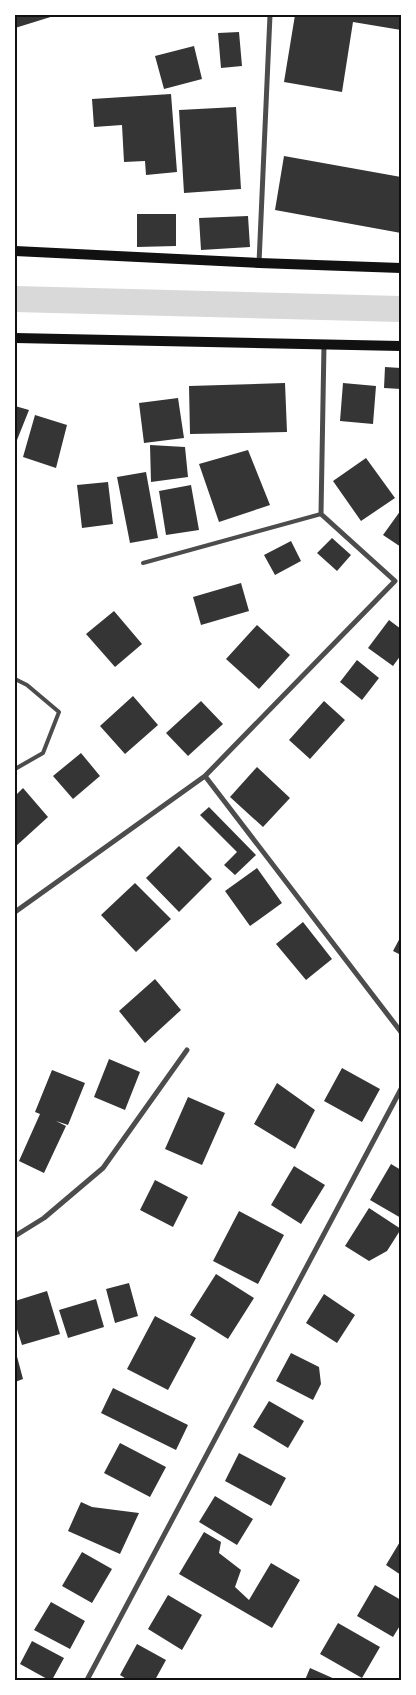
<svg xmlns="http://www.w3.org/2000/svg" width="416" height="1695" font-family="'DM Sans',sans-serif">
  <rect width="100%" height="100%" fill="#fff"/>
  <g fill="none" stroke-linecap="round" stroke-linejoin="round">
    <path stroke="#d9d9d9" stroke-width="26" d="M15,299L401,309"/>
  </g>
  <path fill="#353535" d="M15,15H57L15,28Z
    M295,15H401V30L353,22L342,92L284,82Z
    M239,32L242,66L221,68L218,33Z
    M194,46L202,79L164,89L155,56Z
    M171,94L177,172L146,175L145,161L124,162L122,125L94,127L92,99Z
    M236,107L241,189L184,193L179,110Z
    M284,156L401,177V233L275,210Z
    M137,214H176V246L137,247Z
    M248,216L250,247L201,250L199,218Z
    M385,367L401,368V389L384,388Z
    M285,383L287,432L190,434L189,386Z
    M343,383L376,386L373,424L340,421Z
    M178,398L184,438L144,443L139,403Z
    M15,406L29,410L15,445Z
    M35,415L67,425L56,468L23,457Z
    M150,445L185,447L188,477L151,482Z
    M248,450L270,505L219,522L199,464Z
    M366,458L395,498L361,521L333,481Z
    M146,472L158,538L130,543L117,477Z
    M108,482L113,524L82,528L77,485Z
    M191,485L199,530L166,535L159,491Z
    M401,510V547L383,535Z
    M332,538L351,555L337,571L317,553Z
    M291,541L301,561L275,575L264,555Z
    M241,583L249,611L201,625L193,597Z
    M114,611L142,644L115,667L86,634Z
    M389,620L401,629V655L393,666L368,648Z
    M257,625L290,655L259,689L226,659Z
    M357,660L379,678L362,700L340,682Z
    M133,696L158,725L125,754L100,726Z
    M201,701L223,724L188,756L166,733Z
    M324,701L345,720L310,759L289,740Z
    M81,753L100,776L73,799L53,776Z
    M257,767L290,798L263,827L230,797Z
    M23,788L48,817L15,847V796Z
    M209,807L256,855L235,875L224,865L237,852L200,815Z
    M179,846L212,879L179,912L146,878Z
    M257,868L282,903L250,926L225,891Z
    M135,883L171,919L136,952L101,915Z
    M303,922L332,959L306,980L276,944Z
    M401,936V955L393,951Z
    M155,979L181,1010L145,1043L119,1011Z
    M109,1059L140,1072L125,1110L94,1097Z
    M342,1068L380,1089L362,1122L324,1101Z
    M52,1070L85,1083L68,1125L56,1121L66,1126L44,1173L19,1161L40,1114L35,1112Z
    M277,1083L315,1110L295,1149L254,1124Z
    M188,1097L225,1113L202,1165L165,1149Z
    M391,1164L401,1170V1218L370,1200Z
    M294,1166L325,1185L301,1224L271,1205Z
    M155,1180L188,1197L173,1227L140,1210Z
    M369,1208L401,1229L387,1251L369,1261L345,1246Z
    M239,1211L284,1235L258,1284L213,1261Z
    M216,1274L254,1298L228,1339L190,1315Z
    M129,1283L138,1316L115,1323L106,1289Z
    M47,1291L60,1334L22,1345L15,1323V1301Z
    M324,1294L355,1315L337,1343L306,1323Z
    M96,1299L104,1327L68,1338L59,1310Z
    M155,1316L196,1338L168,1390L127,1369Z
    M15,1349L23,1379L15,1382Z
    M291,1353L319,1367L321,1384L313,1400L276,1381Z
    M113,1388L188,1425L176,1450L101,1413Z
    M269,1401L304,1421L288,1448L253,1427Z
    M120,1443L166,1467L150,1497L104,1473Z
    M239,1453L286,1478L271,1506L225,1481Z
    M215,1496L253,1519L237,1545L199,1522Z
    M81,1502L92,1507L139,1513L120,1554L68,1531Z
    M204,1532L221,1542L219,1553L241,1570L235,1587L249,1600L271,1563L300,1580L272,1628L179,1574Z
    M401,1540V1575L386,1565Z
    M82,1552L112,1569L92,1603L62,1586Z
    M375,1585L401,1600V1624L393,1637L357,1616Z
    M168,1595L202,1615L182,1650L148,1629Z
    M51,1602L85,1621L70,1649L34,1630Z
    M338,1623L380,1647L362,1678L320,1654Z
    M32,1641L64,1658L52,1680H49L20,1664Z
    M137,1644L166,1660L155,1680H128L120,1675Z
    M310,1668L337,1680H305Z"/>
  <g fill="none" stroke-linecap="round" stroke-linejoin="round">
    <path stroke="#4c4c4c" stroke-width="4" d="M143,563L321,514
      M15,679L27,685L59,712L43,753L15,769"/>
    <path stroke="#4c4c4c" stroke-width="5" d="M259,263L270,15
      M205,776L401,1032
      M15,912L205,776L395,581L321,514L324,345
      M15,1236L44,1218L103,1168L187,1050
      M87,1680L401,1089"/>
    <path stroke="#111" stroke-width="10" d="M15,251L259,263L401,268
      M15,338L401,346"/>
  </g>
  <rect width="416" height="1695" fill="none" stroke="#ffffff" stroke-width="32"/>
  <rect x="16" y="16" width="384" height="1663" fill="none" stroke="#111" stroke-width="2"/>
</svg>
